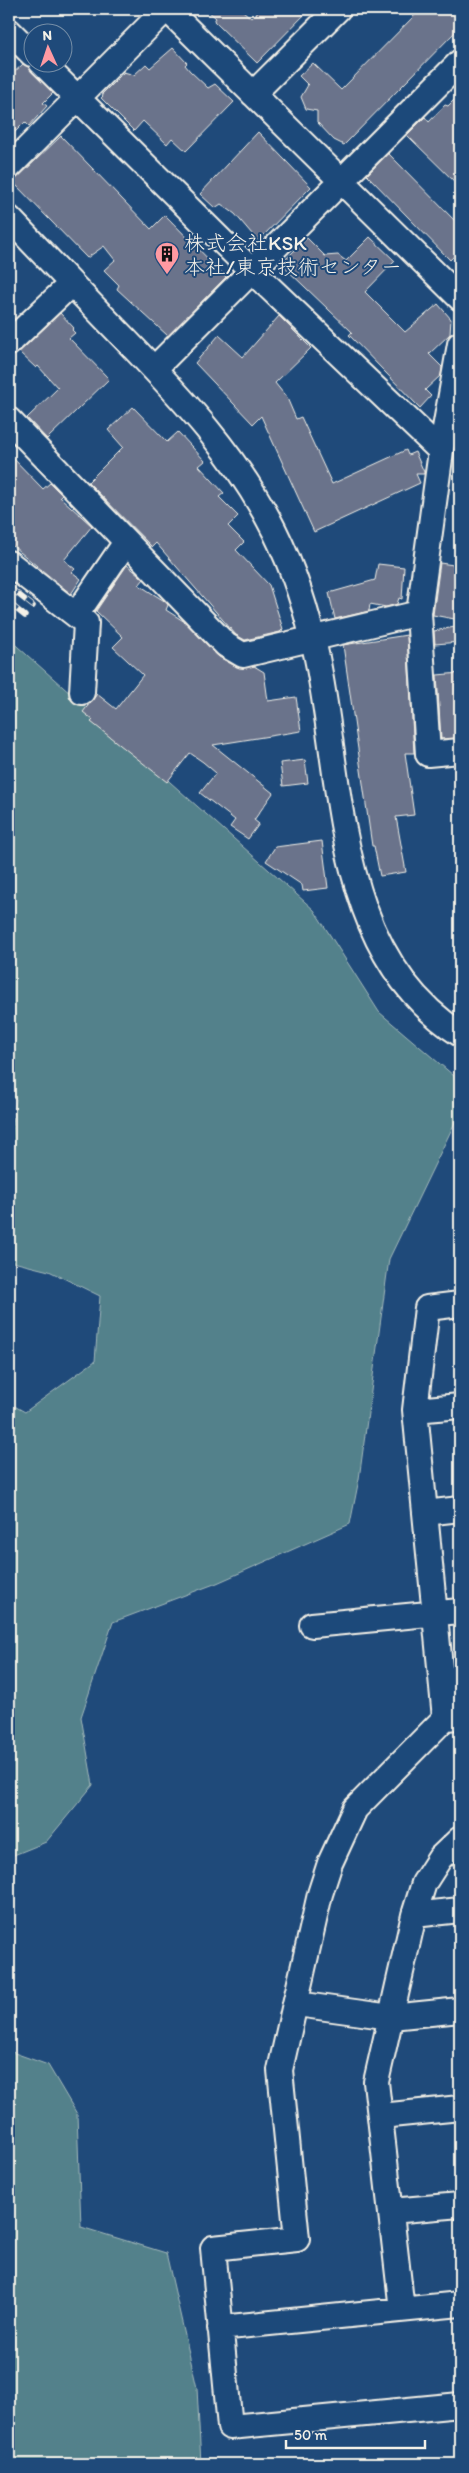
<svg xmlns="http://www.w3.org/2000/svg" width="469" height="2473" font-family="Itim,'Klee One',sans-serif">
  <rect width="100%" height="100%" fill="#1f4a7a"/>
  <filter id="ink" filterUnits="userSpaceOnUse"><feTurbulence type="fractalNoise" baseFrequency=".02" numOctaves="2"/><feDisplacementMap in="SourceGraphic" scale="10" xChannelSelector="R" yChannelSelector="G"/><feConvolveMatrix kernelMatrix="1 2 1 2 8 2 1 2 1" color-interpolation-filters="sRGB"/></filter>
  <g filter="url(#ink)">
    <path fill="#53818b" stroke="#a4b9ba" d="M9,639L314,910L379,1012L460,1081V1112L389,1259L359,1479L350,1524L217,1583L113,1622L81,1717L93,1785L46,1842L9,1857V1403L25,1412L95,1361L100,1296L49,1271L9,1261V1158L16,1099L9,1097Z
      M9,2051L48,2065L77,2114L81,2227L166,2253L197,2388L201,2464H9Z"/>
    <path fill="#6a738b" stroke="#f4f1e8" d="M206,9H241L251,18L261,9H310L257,63L214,21L216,18Z
      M421,9H460V27L344,145L334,140L317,122V111L306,109L301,97L308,85L299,76L313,63L341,90Z
      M173,48L187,63L185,65L190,71L208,88L215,84L234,102L186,151L172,138L167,144L143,121L134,131L101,98L103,96L102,94L124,72L134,75L146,64L150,68Z
      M23,64L29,67L53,93L43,103L47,106L29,126L25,122L9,138V77Z
      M460,94V187L407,135L425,117L429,122L445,105L448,106Z
      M258,132L311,187L258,241L235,214L221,204L215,208L200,194Z
      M61,136L151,229L165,215L226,277L168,336L117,289L119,285L104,270L115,260L104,246L87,258L13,182Z
      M388,153L460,226V250L450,260L367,175Z
      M370,237L395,261L365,292L405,332L438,304L451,319L450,334L429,354L442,367L441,375L425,390L431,396L420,408L349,335L352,332L281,264L307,238L325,256L338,255L346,261Z
      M60,313L74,328L72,330L75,333L69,338L109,379L47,439L27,418L58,388L38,366L36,368L19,352Z
      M279,316L311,348L275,383L287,398L296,419L301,417L332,484L406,450L408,455L415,452L424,472V474H416L420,483L314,532L261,416L253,424L195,363L219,335L243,357Z
      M133,407L167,442L178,432L205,461L199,466L224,493L219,497L238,516L228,526L244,542L236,550L269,585L283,629L280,632L245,640L236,635L156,543L152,547L88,482L123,447L108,430Z
      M9,454L43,489L50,483L62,495L60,497L92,526L64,560L75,569L72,572L81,579L71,594L9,543Z
      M440,563L460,566V620L433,615Z
      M378,564L404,567L402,599L399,598L397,604L386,607L370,604L369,611L335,619L329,593L375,580Z
      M127,565L144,579L139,585L166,602L168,605L166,610L185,622L219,657L237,667L254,666L264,672L268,701L296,697L301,731L213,745L273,793L254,820L259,824L248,839L230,827L235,820L200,793L216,773L203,762L190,753L167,782L91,722L93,720L83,712L97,694L116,709L143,675L113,647L123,637L96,611Z
      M460,626V642L435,644L434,631Z
      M407,635L414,753H405L414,815L396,817L406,872L380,876L374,846H372L343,645Z
      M460,673V738L441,739L437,675Z
      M305,760L308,783L283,786L280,763Z
      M322,841L328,888L303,891L302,885L266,861L275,847Z"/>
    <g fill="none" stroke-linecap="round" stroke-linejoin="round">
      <defs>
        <path id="minor" d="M167,9L460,298
          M9,31L32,54
          M41,62L251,270L441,451
          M253,94L338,9
          M9,167L166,9
          M9,218C48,259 87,300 126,340C183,399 237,456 274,530C294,570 308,614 317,658C344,787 334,953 460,1034
          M9,343L71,284
          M154,369L460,62
          M9,420L226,645L243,655L419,613L441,451L460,344
          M9,563L86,623L82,692
          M419,613L428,754L460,751
          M76,615L126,542
          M415,1410L460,1406
          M425,1513L460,1509
          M312,1625L460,1611
          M460,1717L445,1718L355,1809L330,1863L320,1894L280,2070L297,2239L213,2248L230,2427L460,2405
          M445,1718L415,1410L427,1308L460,1304
          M414,1915L460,1910
          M297,2004L391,2017L460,2010
          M381,2116L460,2108
          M391,2211L460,2205
          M402,2310L376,2082L414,1915L424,1883L440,1858L460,1839
          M220,2328L460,2304"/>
      </defs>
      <use href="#minor" stroke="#f4f1e8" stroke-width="28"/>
      <use href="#minor" stroke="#1f4a7a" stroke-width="24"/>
      <defs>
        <path id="rail" d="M9,587L33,606
          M9,603L25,616"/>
      </defs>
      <use href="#rail" stroke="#f4f1e8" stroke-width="5.5"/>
      <use href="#rail" stroke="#1f4a7a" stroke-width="4" stroke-dasharray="11" stroke-linecap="butt"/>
    </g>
  </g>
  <defs>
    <symbol id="building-pin" viewBox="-11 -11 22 30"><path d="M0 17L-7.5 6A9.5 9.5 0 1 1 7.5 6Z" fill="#ff9aa2" stroke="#1f4a7a"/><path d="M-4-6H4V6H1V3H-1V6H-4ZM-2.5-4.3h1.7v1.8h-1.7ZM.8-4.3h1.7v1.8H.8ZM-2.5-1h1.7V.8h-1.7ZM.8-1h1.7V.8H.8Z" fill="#111"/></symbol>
  </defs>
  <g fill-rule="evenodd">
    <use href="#building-pin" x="153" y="240" width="28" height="38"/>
  </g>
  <g text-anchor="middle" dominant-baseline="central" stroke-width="4" stroke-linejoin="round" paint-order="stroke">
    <g font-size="21" fill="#f4f1e8" stroke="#1f4a7a" text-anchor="start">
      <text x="184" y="242">株式会社KSK<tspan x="184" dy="24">本社/東京技術センター</tspan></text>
    </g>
  </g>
  <rect width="469" height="2473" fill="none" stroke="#1f4a7a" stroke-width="30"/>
  <rect x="15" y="15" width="439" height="2443" fill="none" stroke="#f4f1e8" stroke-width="2" filter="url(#ink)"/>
  <g transform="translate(48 48) rotate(357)"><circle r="24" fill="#1f4a7a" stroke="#748da6"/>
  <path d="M0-4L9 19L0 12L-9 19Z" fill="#ff9aa2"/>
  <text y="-8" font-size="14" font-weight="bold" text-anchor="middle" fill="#f4f1e8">N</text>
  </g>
  <path d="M286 2440v8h139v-8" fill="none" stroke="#f4f1e8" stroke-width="2.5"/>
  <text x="294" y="2440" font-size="15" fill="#f4f1e8" stroke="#1f4a7a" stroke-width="4" paint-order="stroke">50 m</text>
</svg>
